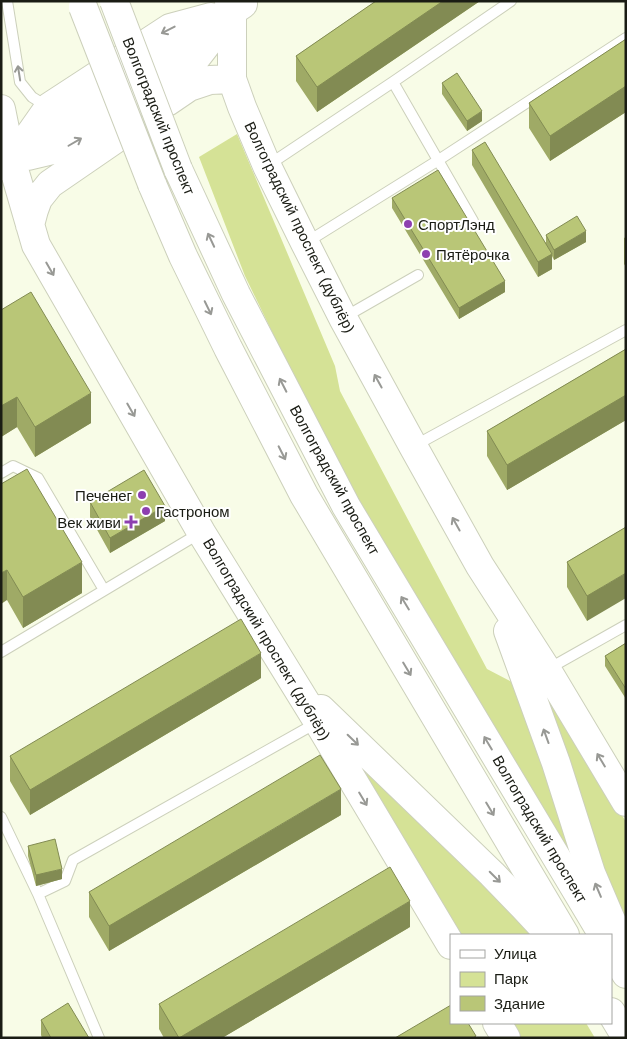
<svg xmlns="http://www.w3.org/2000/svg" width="627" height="1039" font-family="Helvetica,sans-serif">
  <rect width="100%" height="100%" fill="#f8fce7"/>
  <path fill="#d5e296" d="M237,134L335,366L340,391L487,669L514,683L575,861L570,865L394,563L323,437L245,276L199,157Z
    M534,669L626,822V929L607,897Z
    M371,768L534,935H456L363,779Z
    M508,1023H586L595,1038H517Z"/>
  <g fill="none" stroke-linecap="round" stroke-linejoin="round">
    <defs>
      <path id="lane" d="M7,1L20,82L32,97L48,107
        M393,82L473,221
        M267,166L393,82L511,1
        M307,242L437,161L626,38
        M343,318L418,275
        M414,446L626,330
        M1,473L13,466L38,478L104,590
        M1,652L200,533
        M548,669L626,625
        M1,817L38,894L99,1038
        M38,894L65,881L73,860L318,722"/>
      <path id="secondary" d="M229,1L232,12V79L242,107L267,166L305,243L343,318L413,446L480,566L547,670L626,802
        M167,102L189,87L210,80L232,79
        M1,109L11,159L36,245L201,532L318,722L451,945
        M23,144L49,107L170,28L211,17
        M28,156L70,146L189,67L217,31
        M1,166L243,4
        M30,225L34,210L38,199L50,184L130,129
        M508,631L556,763L591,873L611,920L626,950
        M321,709L492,874L523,906L550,935
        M497,1023L506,1038"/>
      <path id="primary" d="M178,169L236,294L346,506L603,935
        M152,184L183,256L228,348L304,495L565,935
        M611,949L626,974
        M611,1012L626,1037"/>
    </defs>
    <use href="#lane" stroke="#ccd0bb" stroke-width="12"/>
    <use href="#secondary" stroke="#ccd0bb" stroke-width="30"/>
    <use href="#primary" stroke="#ccd0bb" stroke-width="30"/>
    <use href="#lane" stroke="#fff" stroke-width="10"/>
    <use href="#secondary" stroke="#fff" stroke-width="28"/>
    <use href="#primary" stroke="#fff" stroke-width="28"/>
    <defs>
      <path id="primary-bridge" d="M114,1L178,169
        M83,7L152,184"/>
    </defs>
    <use href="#primary-bridge" stroke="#ccd0bb" stroke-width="30" stroke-linecap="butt"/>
    <use href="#primary-bridge" stroke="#fff" stroke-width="28"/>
  </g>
  <path fill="#9faa66" d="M376,1H480L317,112L296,81V56Z
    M626,39V112L550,161L529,128V103Z
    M442,83L482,121L467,131L442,94Z
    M472,150L546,243V235L586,242L554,260L552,256V269L538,277L472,165Z
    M392,198L505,292L459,319L392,208Z
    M626,237V267L624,264V238Z
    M1,310L91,423L35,457L17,427L1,437Z
    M626,349V420L507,490L487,456V431Z
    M1,484L82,593L23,628L7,600Z
    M90,502L165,521L110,553L90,517Z
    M626,527L587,621L567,587V562Z
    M626,643V699L605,666V656Z
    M261,678L30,815L10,781V756Z
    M341,815L109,951L89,917V892Z
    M28,846L62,879L36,886L28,856Z
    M410,927L222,1038H164L159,1029V1004Z
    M41,1020L89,1038H42L41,1035Z"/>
  <path fill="#828b53" d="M443,1H480L317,112V87Z
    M626,86V112L550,161V136Z
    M482,111V121L467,131V121Z
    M586,231V242L554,260V250Z
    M552,254V269L538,277V262Z
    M505,281V292L459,319V308Z
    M91,393V423L35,457V427Z
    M626,395V420L507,490V465Z
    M17,397V427L1,437V406Z
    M165,506V521L110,553V538Z
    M82,562V593L23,628V597Z
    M7,570V600L1,604V573Z
    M626,573V598L587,621V596Z
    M261,653V678L30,815V790Z
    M341,789V815L109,951V926Z
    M62,869V879L36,886V875Z
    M410,901V927L222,1038H179Z"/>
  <path fill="#b9c677" stroke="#828b53" d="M376,1H443L317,87L296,56Z
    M626,39V86L550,136L529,103Z
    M457,73L482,111L467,121L442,83Z
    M485,142L552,254L538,262L472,150Z
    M438,170L505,281L459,308L392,198Z
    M577,216L586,231L554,250L546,235Z
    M31,292L91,393L35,427L17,397L1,406V310Z
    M626,349V395L507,465L487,431Z
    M27,469L82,562L23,597L7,570L1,573V484Z
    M144,470L165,506L110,538L90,502Z
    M626,527V573L587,596L567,562Z
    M241,619L261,653L30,790L10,756Z
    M626,643V689L605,656Z
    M320,755L341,789L109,926L89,892Z
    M55,839L62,869L36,875L28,846Z
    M390,867L410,901L179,1038L159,1004Z
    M68,1003L89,1038H51L41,1020Z
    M451,1005V1023H468L476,1036L473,1038H395Z"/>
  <defs><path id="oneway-shaft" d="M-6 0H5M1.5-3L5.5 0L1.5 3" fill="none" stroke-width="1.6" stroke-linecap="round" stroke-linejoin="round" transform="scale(1.25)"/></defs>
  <g stroke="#989995">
    <use href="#oneway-shaft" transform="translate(168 30) rotate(153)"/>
    <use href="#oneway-shaft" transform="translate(19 73) rotate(-99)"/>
    <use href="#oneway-shaft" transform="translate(75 142) rotate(-30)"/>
    <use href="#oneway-shaft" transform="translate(211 240) rotate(-115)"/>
    <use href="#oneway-shaft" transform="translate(50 269) rotate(60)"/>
    <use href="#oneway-shaft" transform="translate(208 308) rotate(64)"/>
    <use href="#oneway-shaft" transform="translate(378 381) rotate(-119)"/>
    <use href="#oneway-shaft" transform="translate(283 385) rotate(-117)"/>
    <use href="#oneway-shaft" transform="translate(131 410) rotate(60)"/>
    <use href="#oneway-shaft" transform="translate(282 453) rotate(63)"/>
    <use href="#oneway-shaft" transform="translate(456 524) rotate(-119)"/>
    <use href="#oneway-shaft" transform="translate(405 603) rotate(-121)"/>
    <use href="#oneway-shaft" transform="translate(407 669) rotate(59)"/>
    <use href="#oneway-shaft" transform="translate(546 736) rotate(-110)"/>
    <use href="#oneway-shaft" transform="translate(353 740) rotate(44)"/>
    <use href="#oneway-shaft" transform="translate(488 743) rotate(-121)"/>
    <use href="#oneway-shaft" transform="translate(601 760) rotate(-121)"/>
    <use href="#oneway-shaft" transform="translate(363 799) rotate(59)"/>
    <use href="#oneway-shaft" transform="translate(490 809) rotate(59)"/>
    <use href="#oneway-shaft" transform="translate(495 877) rotate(45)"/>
    <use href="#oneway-shaft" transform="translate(598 890) rotate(-113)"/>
  </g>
  <g fill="#8d3fb0" stroke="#fff" stroke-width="2">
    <circle cx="408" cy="224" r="5"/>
    <circle cx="426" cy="254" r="5"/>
    <circle cx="142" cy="495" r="5"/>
    <circle cx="146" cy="511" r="5"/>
    <path d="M128.5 514.5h5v5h5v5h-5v5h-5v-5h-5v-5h5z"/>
  </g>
  <g text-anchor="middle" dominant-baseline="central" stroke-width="4" stroke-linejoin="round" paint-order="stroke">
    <g font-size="15" fill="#1a1c14" stroke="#fff">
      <text transform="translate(159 116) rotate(68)">Волгоградский проспект</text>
      <text transform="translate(300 227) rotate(64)">Волгоградский проспект (дублёр)</text>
      <text transform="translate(335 480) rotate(61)">Волгоградский проспект</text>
      <text transform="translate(267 639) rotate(59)">Волгоградский проспект (дублёр)</text>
      <text transform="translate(540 829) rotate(59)">Волгоградский проспект</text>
    </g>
    <g font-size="15" fill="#1a1c14" stroke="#fff" text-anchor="start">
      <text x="418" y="224">СпортЛэнд</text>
      <text x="436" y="254">Пятёрочка</text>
      <text x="132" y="495" text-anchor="end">Печенег</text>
      <text x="156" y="511">Гастроном</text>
      <text x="121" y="522" text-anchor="end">Век живи</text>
    </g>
  </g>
  <rect width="627" height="1039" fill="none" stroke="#1a1c14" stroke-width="5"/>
  <rect x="450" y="934" width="162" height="90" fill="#ffffff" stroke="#a3a4a1"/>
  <rect x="460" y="950" width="25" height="8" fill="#ffffff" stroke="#a3a4a1"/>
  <text x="494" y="959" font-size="15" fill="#1a1c14">Улица</text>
  <rect x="460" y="972" width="25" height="15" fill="#d5e296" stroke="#a3a4a1"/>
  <text x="494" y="984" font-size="15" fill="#1a1c14">Парк</text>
  <rect x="460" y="996" width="25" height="15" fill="#b9c677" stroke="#a3a4a1"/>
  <text x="494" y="1009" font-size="15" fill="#1a1c14">Здание</text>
</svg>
